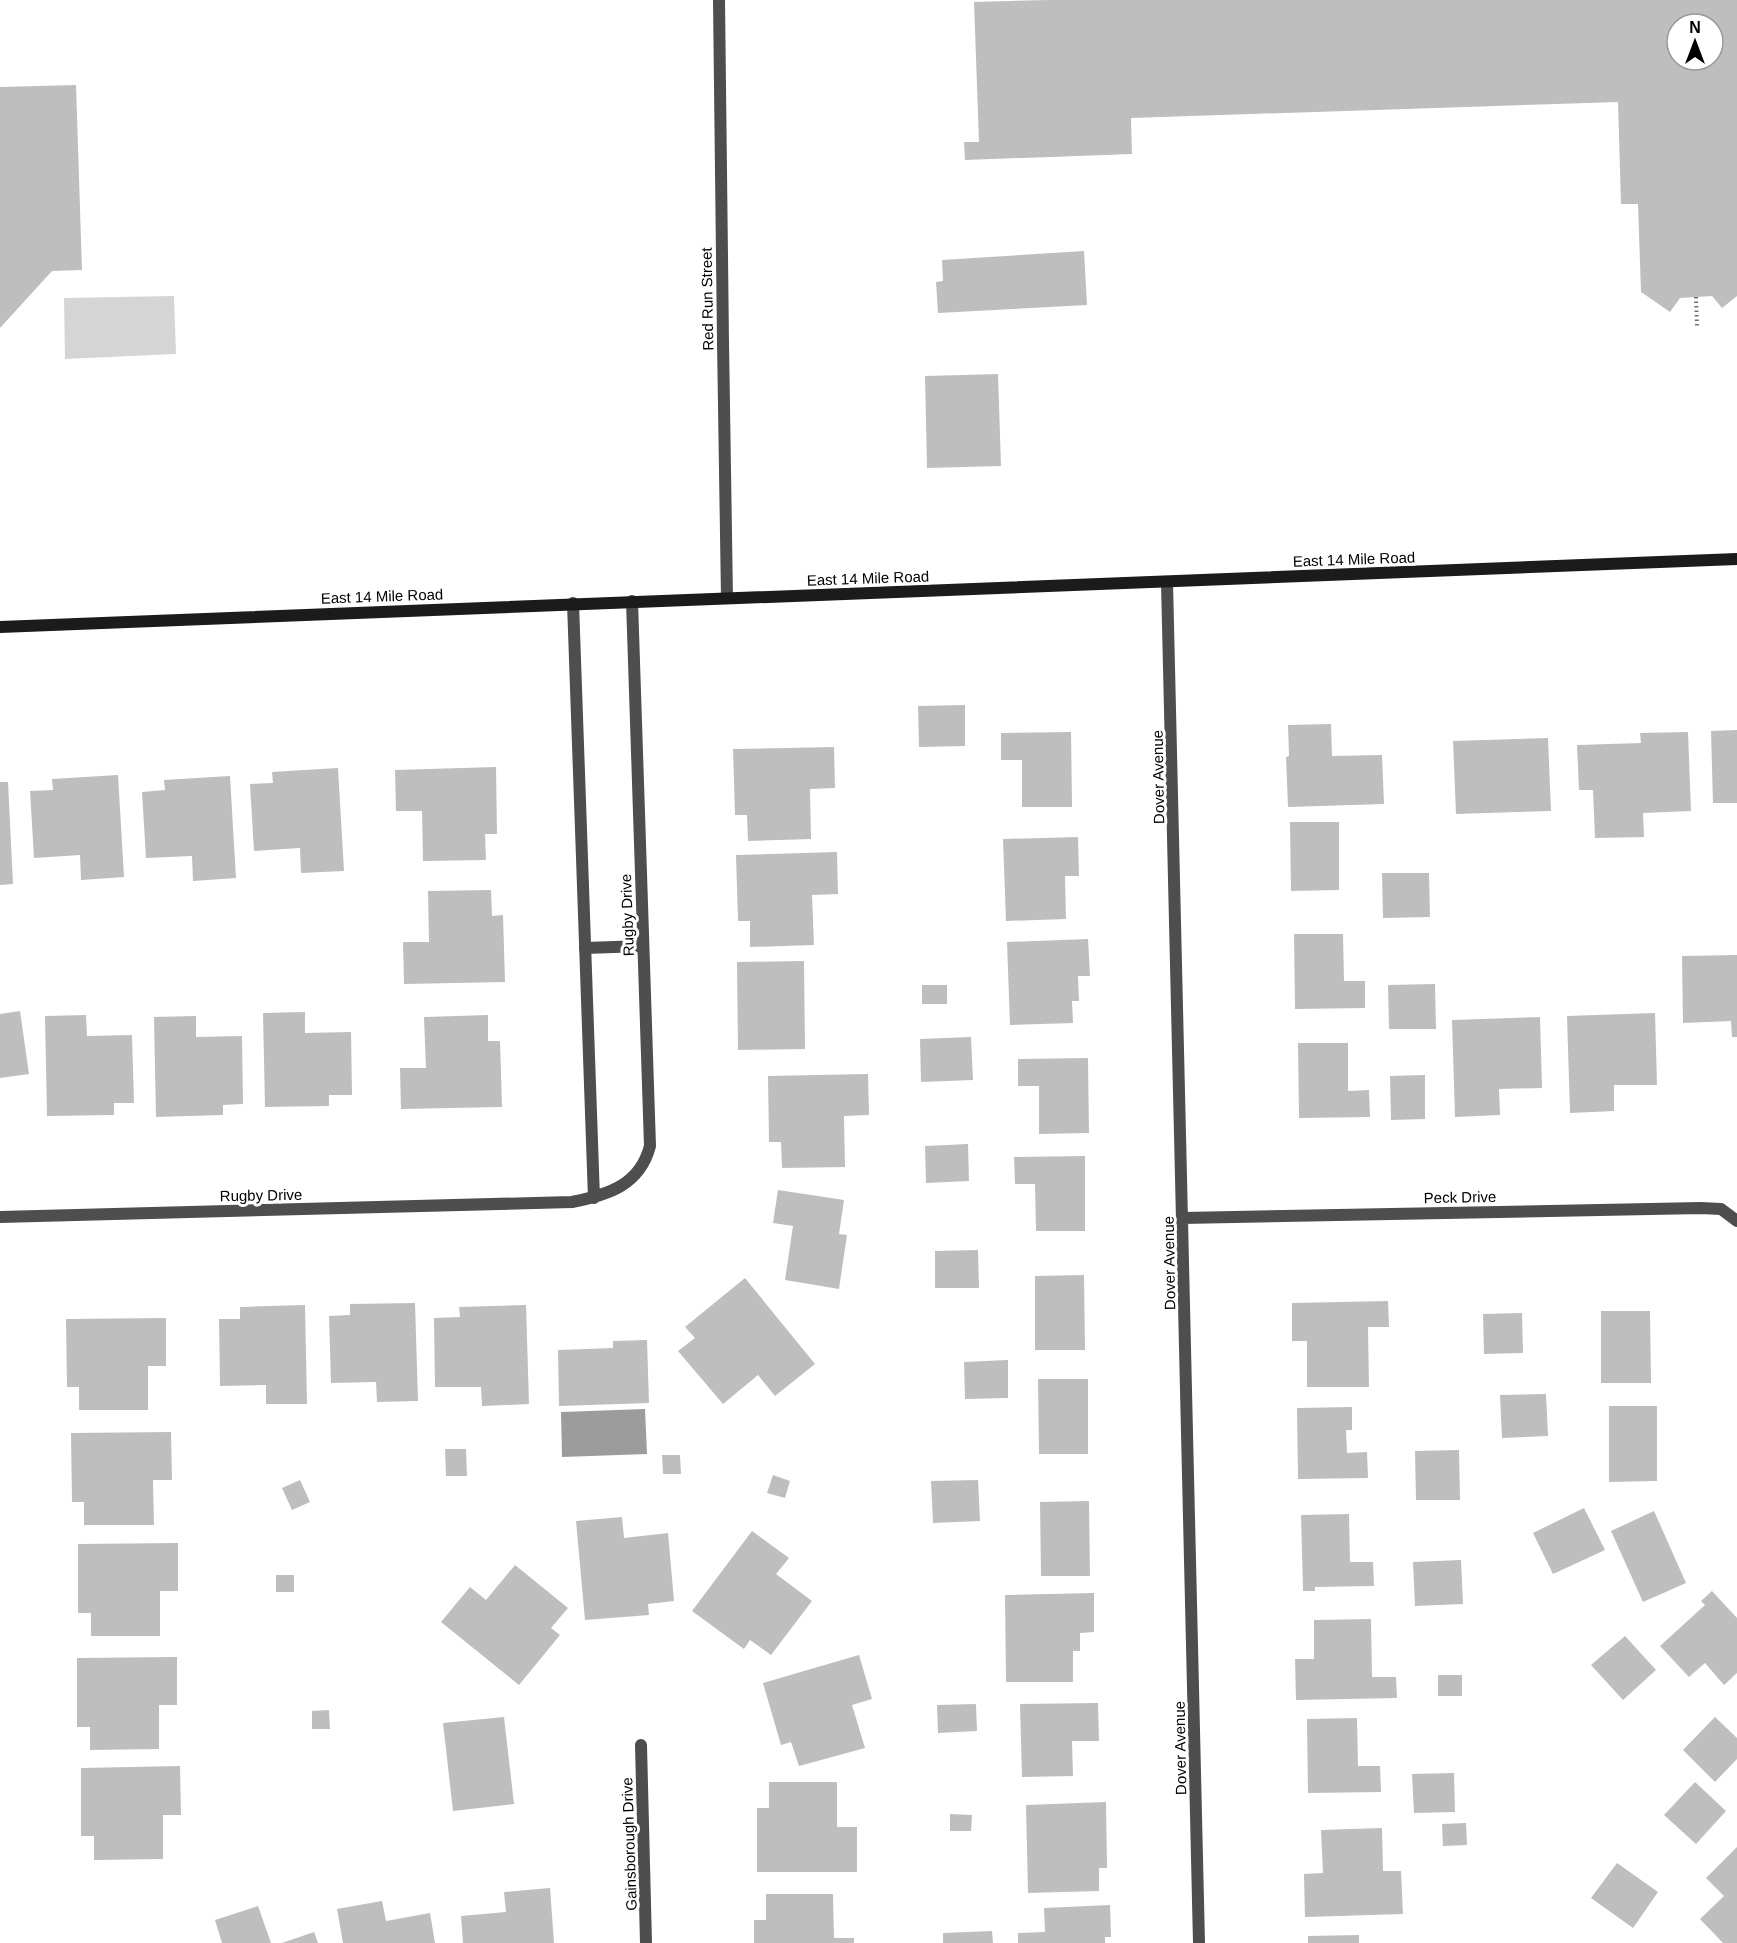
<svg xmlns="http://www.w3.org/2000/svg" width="1737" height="1943" font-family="Arial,sans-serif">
  <rect width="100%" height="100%" fill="#fff"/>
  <path fill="#d5d5d5" d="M174,296L176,354L65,359L64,298Z"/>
  <path fill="#9c9c9c" d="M645,1409L647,1454L562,1457L561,1412Z"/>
  <path fill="#bebebe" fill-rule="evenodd" d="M1048,0H1737V296L1722,308L1712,296L1680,298L1670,312L1641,292L1638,204H1621L1618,102L1131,118L1132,154L965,160L964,142H979L974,2ZM1677,24H1713V60H1677Z
    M76,85L82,270L52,271L0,328V87Z
    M1084,251L1087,305L938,313L936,282L943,281L942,260Z
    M998,374L1001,466L927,468L925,376Z
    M965,705V746L919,747L918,706Z
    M1331,724L1332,756L1382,755L1384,804L1288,807L1286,757L1289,756L1288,725Z
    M1737,730V803H1713L1711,731Z
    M1071,732L1072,807H1022V760H1001V733Z
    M1688,732L1691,811L1643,813L1644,837L1595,838L1593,790H1579L1577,745L1641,743L1640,733Z
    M1548,738L1551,811L1456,814L1453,741Z
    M834,747L835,788L810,789L811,839L748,841L747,815H735L733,749Z
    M496,767L497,834H485L486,860L423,861L422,811H396L395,770Z
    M338,768L344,871L301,873L300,848L254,851L250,784L273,783L272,772Z
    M118,775L124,877L81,880L80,855L34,858L30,791L53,790L52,779Z
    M230,776L236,878L193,881L192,856L146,858L142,792L165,790L164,780Z
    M0,782H8L13,884L0,885Z
    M1290,822H1339V890L1291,891Z
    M1078,837L1079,876H1065L1066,919L1006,921L1003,839Z
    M837,852L838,894L812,895L814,945L750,947V921H738L736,855Z
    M1382,873H1429L1430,917L1383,918Z
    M491,890L492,916L503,915L505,982L404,984L403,942H429L428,891Z
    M1294,934H1343L1344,981H1365V1008L1295,1009Z
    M1088,939L1090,976H1078L1079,1001H1072L1073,1023L1010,1025L1007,942Z
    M1737,955V1037H1732L1731,1021L1683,1023L1682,956Z
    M804,961L805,1049L738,1050L737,962Z
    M1435,984L1436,1029H1389L1388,985Z
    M922,985H947V1004H922Z
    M20,1011L29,1074L0,1078V1014Z
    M305,1012V1033L351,1032L352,1095H329V1106L265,1107L263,1013Z
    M1655,1013L1657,1085H1614V1111L1570,1113L1567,1016Z
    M86,1015L87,1036L132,1035L134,1103H114V1115L47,1116L45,1016Z
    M488,1015V1041H500L502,1107L401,1109L400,1068H426L424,1017Z
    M196,1016V1037L242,1036L243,1104L223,1105V1115L156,1117L154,1017Z
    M1540,1017L1542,1088L1499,1089L1500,1115L1455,1117L1452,1020Z
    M971,1037L973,1080L921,1082L920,1039Z
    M1298,1043H1348V1091L1369,1090L1370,1117L1299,1118Z
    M1088,1058L1089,1133L1039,1134V1086H1018V1059Z
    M868,1074L869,1115L844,1116L845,1167L782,1168L781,1142H769L768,1076Z
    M1425,1075V1119L1391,1120L1390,1076Z
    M968,1144L969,1181L926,1183L925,1146Z
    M1085,1156V1231H1036L1035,1184H1015L1014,1157Z
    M778,1190L844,1200L839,1234L847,1235L839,1289L785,1280L793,1226L773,1223Z
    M978,1250L979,1288H935V1251Z
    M1084,1275L1085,1350H1035V1276Z
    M745,1278L815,1364L775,1396L758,1375L723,1404L678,1351L695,1338L685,1327Z
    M1388,1301L1389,1327H1368L1369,1387H1307V1341H1292V1303Z
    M415,1303L418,1401L377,1402L376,1382L331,1383L329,1316L350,1315V1304Z
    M305,1305L307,1404H266V1385L220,1386L219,1319H240V1307Z
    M526,1305L529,1404L482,1406L481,1387H435L434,1318L460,1317L459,1307Z
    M1601,1311H1650L1651,1383H1601Z
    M1522,1313L1523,1353L1484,1354L1483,1314Z
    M166,1318V1366H148V1410H79V1387H67L66,1319Z
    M647,1340L649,1403L559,1406L558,1350L613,1348V1341Z
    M1008,1360V1398L965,1399L964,1362Z
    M1038,1379H1088V1454H1039Z
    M1546,1394L1548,1436L1502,1438L1500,1395Z
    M1609,1406H1657V1481L1609,1482Z
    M1352,1407V1430H1346L1347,1453L1367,1452L1368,1478L1298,1479L1297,1408Z
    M171,1432L172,1480H153L154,1525H84V1502H72L71,1433Z
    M445,1449H466L467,1476H446Z
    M1459,1450L1460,1500H1416L1415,1451Z
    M662,1455H680L681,1474H663Z
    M773,1475L790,1481L785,1498L767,1493Z
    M300,1480L310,1502L292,1510L282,1488Z
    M978,1480L980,1521L933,1523L931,1481Z
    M1089,1501L1090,1576H1041L1040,1502Z
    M1584,1508L1605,1550L1553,1574L1533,1533Z
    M1654,1511L1686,1583L1643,1602L1611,1531Z
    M1349,1514L1350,1562H1373L1374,1586L1315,1587V1591H1303L1301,1515Z
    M622,1517L624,1538L668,1533L674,1601L648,1604L649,1615L585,1620L576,1521Z
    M752,1531L789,1558L776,1574L812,1601L771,1655L750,1640L744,1649L692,1611Z
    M178,1543V1591H160V1636H91V1613H78V1544Z
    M1461,1560L1463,1604L1415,1606L1413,1562Z
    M515,1565L568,1608L551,1628L560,1635L519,1685L441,1622L470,1587L486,1600Z
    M276,1575H294V1592H276Z
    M1712,1591L1737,1618V1673L1724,1685L1705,1663L1689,1677L1660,1646L1705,1605L1701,1601Z
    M1094,1593V1632L1080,1633V1651H1073V1682H1006L1005,1595Z
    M1371,1619L1372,1677H1396L1397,1698L1296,1700L1295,1659H1314V1620Z
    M1625,1636L1656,1670L1623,1700L1591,1665Z
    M859,1655L872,1699L852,1705L865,1748L799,1766L791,1742L781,1745L763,1683Z
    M177,1657V1705H159V1749L90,1750V1727H77V1658Z
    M1438,1675H1462V1696H1438Z
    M1098,1703L1099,1741H1072L1073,1776L1022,1777L1020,1704Z
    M976,1704L977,1731L938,1733L937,1705Z
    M329,1710L330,1729H312V1711Z
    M504,1717L514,1804L453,1811L443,1723Z
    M1715,1717L1737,1738V1759L1715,1782L1683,1750Z
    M1357,1718L1358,1766H1380L1381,1792L1308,1793L1307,1719Z
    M180,1766L181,1815H163V1859L94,1860V1836H81V1768Z
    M1454,1773L1455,1812L1414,1813L1412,1774Z
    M769,1782H837V1827H857V1872H757V1808H769Z
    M1695,1782L1726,1811L1696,1844L1664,1815Z
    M1106,1802L1107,1868H1099V1891L1028,1893L1026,1805Z
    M950,1814L972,1815L971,1831H950Z
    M1466,1823L1467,1845L1443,1846L1442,1824Z
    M1382,1828L1383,1871H1401L1403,1914L1305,1917L1304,1874L1323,1873L1321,1830Z
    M1737,1847V1943H1723L1700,1919L1724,1896L1706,1878Z
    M1617,1863L1658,1892L1633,1928L1591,1898Z
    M550,1888L554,1943H463L461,1916L506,1912L504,1892Z
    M766,1894H833L834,1938H854V1943H754V1920H766Z
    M382,1901L386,1921L430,1913L435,1943H343L337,1909Z
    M1110,1905L1111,1937H1105V1943H1018V1933L1045,1932L1044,1908Z
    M258,1906L271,1943H222L215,1920Z
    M992,1931L993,1943H943V1933Z
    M314,1932L318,1943H282Z
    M1359,1935V1943H1308V1936Z"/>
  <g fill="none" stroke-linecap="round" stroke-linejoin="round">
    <path stroke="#707070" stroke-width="4" stroke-dasharray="1.5 3" stroke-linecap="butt" d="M1696,297L1697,326"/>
    <path stroke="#4e4e4e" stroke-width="12" d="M585,948L643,946"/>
    <path stroke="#4e4e4e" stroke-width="12" d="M719,0L723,342L727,598
      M1167,582L1199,1943
      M573,603L594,1198
      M0,1217L572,1202C608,1195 640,1185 650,1146L632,601
      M1183,1218L1701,1208L1721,1209L1737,1221
      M641,1745L646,1943"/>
    <path stroke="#1b1b1b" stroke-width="12" d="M0,627L1737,559"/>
  </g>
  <g text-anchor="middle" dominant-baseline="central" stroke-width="6" stroke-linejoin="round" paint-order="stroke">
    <g font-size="15" fill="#000" stroke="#fff">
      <text transform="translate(707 299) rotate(-91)">Red Run Street</text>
      <text transform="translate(1354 559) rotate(-2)">East 14 Mile Road</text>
      <text transform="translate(868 578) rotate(-2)">East 14 Mile Road</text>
      <text transform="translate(382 596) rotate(-2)">East 14 Mile Road</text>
      <text transform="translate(1158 777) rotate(-91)">Dover Avenue</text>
      <text transform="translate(627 915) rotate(-92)">Rugby Drive</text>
      <text transform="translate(261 1195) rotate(-1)">Rugby Drive</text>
      <text transform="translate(1460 1197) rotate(-1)">Peck Drive</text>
      <text transform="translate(1169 1263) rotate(-91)">Dover Avenue</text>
      <text transform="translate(1180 1748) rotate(-91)">Dover Avenue</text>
      <text transform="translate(629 1844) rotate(-92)">Gainsborough Drive</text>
    </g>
  </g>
  <g transform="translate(1695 42)"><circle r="28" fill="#ffffff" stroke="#999999" stroke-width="1.5"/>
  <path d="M0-4.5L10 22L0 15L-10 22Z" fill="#000000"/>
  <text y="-9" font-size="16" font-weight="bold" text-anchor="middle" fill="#000000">N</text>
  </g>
</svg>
